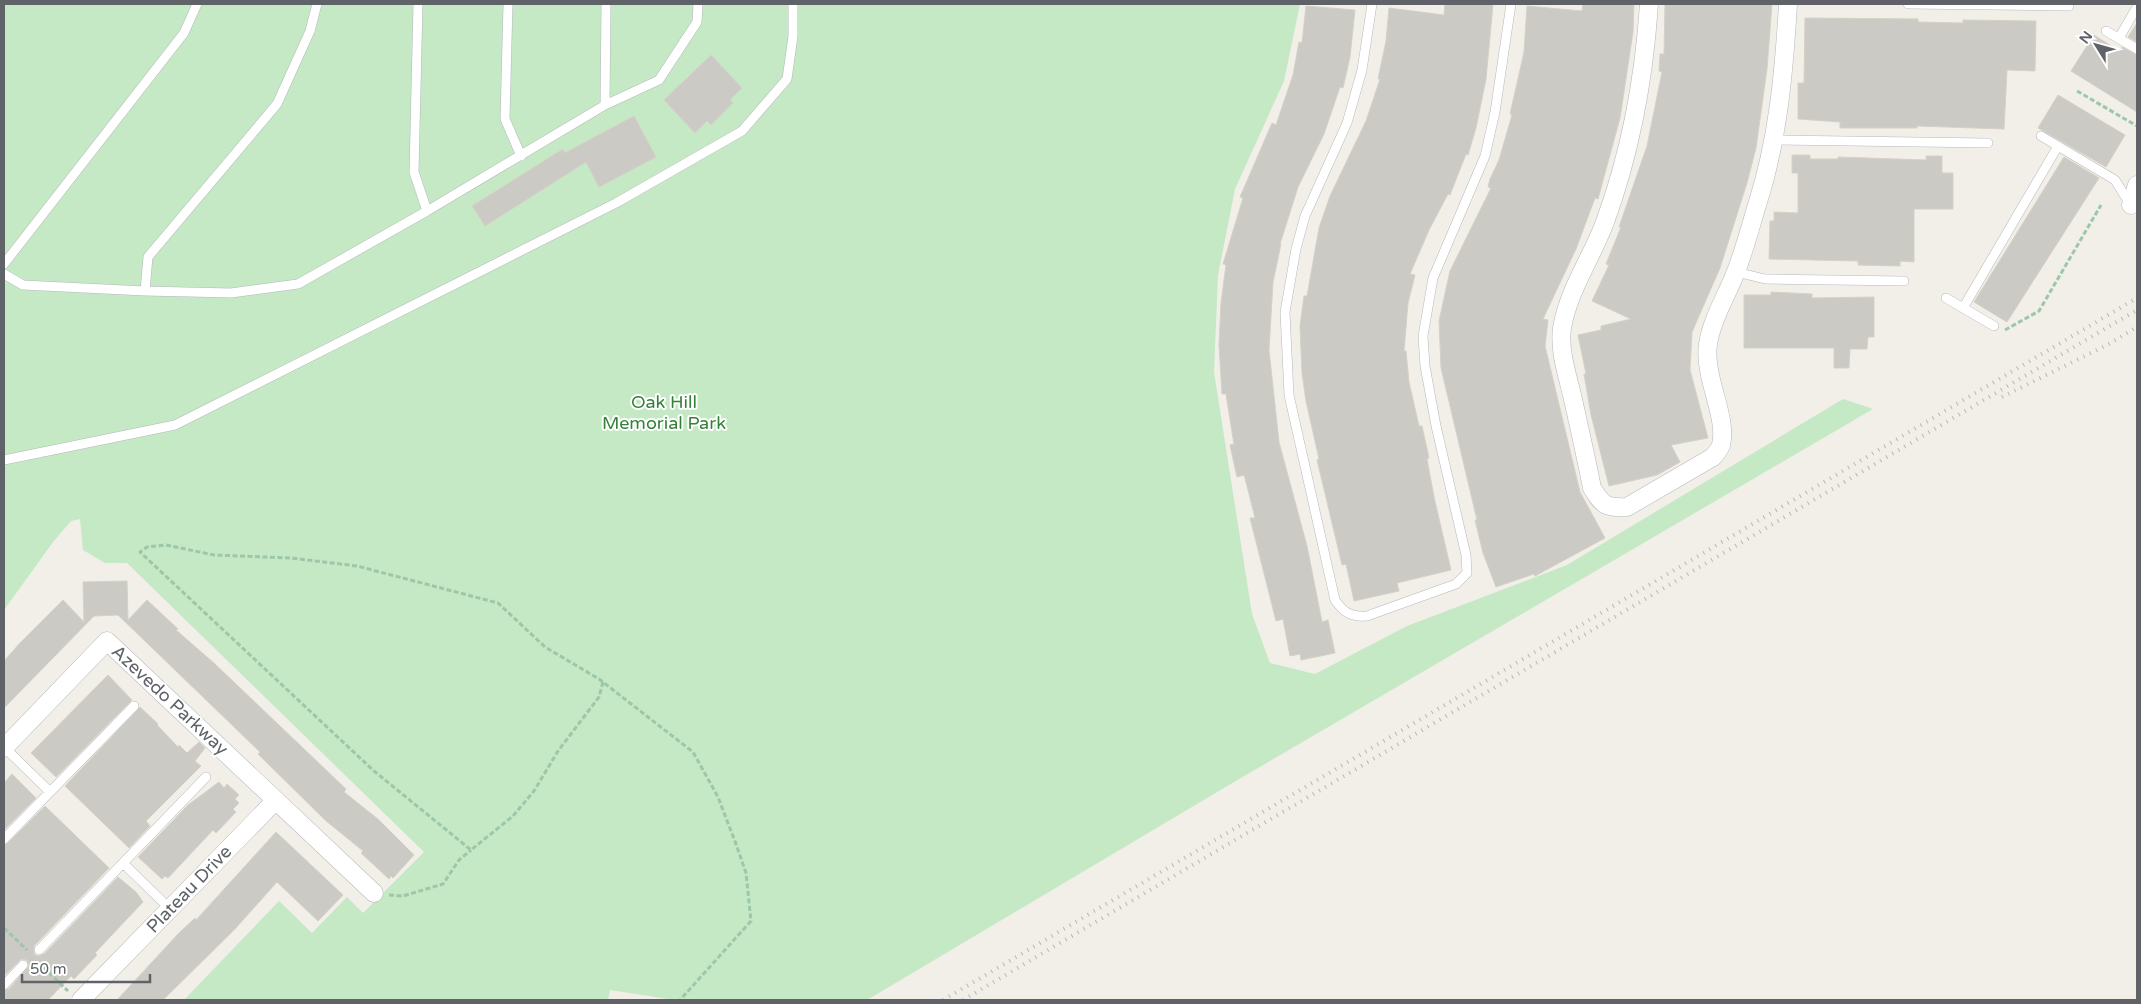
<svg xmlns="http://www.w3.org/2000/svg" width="2141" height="1004" font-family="'Varela Round',sans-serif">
  <rect width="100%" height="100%" fill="#f1efe8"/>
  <path fill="#c5e8c5" d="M4,4H1300L1284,81L1235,189L1218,275L1214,372L1252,614L1270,663L1315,674L1407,626L1567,565L1843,399L1873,409L1234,782L867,1000H675L610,990L608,1000H184L279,901L312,933L347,897L363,913L424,852L127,563H105L83,550L80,519L71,521L53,542L4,610Z"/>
  <path fill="#cccac5" stroke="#d6d1c6" d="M1445,4H1493L1486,79L1476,128L1468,155L1466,154L1450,195L1448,194L1429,230L1410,274L1415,275L1408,303L1404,351H1406L1409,382L1419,426H1422L1429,458L1427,459L1434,497L1451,570L1397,583L1399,591L1354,601L1346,564L1342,565L1317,460L1319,459L1317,450L1306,401L1302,373L1300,326L1304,296H1307L1319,228L1330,196L1366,121L1380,79H1378L1386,41L1389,8L1444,15Z
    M1583,4H1634L1633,32L1620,118L1598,199L1595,198L1576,249L1543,319L1548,320L1545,346L1580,492L1605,538L1535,576L1534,574L1496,587L1483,553L1475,520H1477L1441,368L1439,321L1450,271L1491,188L1488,187L1490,179L1499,160L1512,115L1510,114L1524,52L1527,6L1582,11Z
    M1665,4H1772L1767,69L1756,148L1747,183L1720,268L1692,332L1690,370L1708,438L1671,445L1680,462L1657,475L1609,486L1591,415L1584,374H1586L1578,335L1601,330V326L1631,319L1592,301L1609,265L1606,264L1621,227H1619L1647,146L1662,72L1659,71L1660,54H1664Z
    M1306,6L1355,10L1350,57L1343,88L1340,87L1324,134L1298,187L1280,244H1281L1273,282L1269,350L1279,442L1307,546L1322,622L1328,620L1335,653L1301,660L1300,654L1290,656L1283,619L1276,621L1250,518H1255L1247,486L1244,475L1237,477L1230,445L1234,444L1228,407L1226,394H1222L1219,345L1221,303L1226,265L1223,264L1243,198L1240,197L1272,123L1276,125L1293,75L1299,42L1302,43Z
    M1805,18L1918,19V22L1963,23V20L2036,21L2035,71L2007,70L2004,129L1917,126V128H1840V122L1798,119V83H1804Z
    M2137,23V42L2128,37Z
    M2094,35L2119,51L2122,47L2137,55V112L2071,71Z
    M711,55L742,88L730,100L733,103L711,125L707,121L695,133L664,100Z
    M2058,95L2125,135L2106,167L2038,128Z
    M634,116L656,157L599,187L586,162L485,226L472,206L563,149L565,153Z
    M1792,155H1810V159H1838V157L1926,160V156H1942V173H1953V209H1914V262L1900,261V266L1858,265V261L1769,259L1770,221H1774V212L1798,213V173H1792Z
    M2064,157L2099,178L2007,322L1974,302Z
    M1771,292L1812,294V298L1874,297V337H1868L1867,349H1850L1849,368H1834V348H1744V295H1771Z
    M127,581L128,620L147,600L178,629L176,630L215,664L346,789L344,792L379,820L414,855L393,878L391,876L389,879L361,853L363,851L325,820L258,754L260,752L118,615L94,616L4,708V661L20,643L63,600L84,622L83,582Z
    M108,675L132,700L56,777L31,753Z
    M140,707L158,724L157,725L178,747L179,745L187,753L199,742L205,748L195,761L201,766L146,821L150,826L129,848L65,786Z
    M12,774L36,798L4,830V783Z
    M219,782L224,788L227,784L239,795L235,799L239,803L233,809L236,812L216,833L213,830L168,878L165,876L162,879L138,857L188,805Z
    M45,806L109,868L34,946V954L38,956L44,954L118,877L136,892L143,902L95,953L97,955L74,979L71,976L48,1000H4V991L9,989L29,966L27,960L21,959L4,976V845L8,843Z
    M276,832L343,895L318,921L277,882L235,929L163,1000H117L178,934L195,918L196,920Z"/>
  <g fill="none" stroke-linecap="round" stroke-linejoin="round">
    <defs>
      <path id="service" d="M418,4L414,172L427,211
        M508,4L505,119L521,156
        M1372,4L1362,70L1347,123L1305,216L1296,249L1285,312L1289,395L1335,600C1344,613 1351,617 1367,616L1456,584L1467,573L1466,555L1436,426L1425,366L1423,336L1433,278L1485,156L1495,112L1511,4
        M1908,4L2069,6
        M2106,31L2137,49
        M2119,38L2137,7
        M605,105L606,4
        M2041,136L2115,180L2130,204
        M1774,140L1988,143
        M4,264L184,33L197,4
        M1736,272L1765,279L1904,281
        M4,274L23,285L145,291L231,293L298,284L427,211L605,105L659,80L697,22L698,4
        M145,291L148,257L277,104L310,31L317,4
        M1946,298L1994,326
        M1963,308L2058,146
        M4,460L175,425L616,203L742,131L787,79L793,36V4
        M4,747L50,792
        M4,839L134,706
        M123,863L170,909
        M39,950L206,777
        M4,985L23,965"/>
      <path id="minor" d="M1649,4C1644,79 1631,151 1605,222C1592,257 1568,291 1562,328C1559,350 1567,374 1572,395C1579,426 1586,457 1592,488C1603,506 1606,508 1627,507L1713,457C1716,453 1720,449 1721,445C1728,416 1703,377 1708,344C1712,319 1726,297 1735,274C1744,252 1750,228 1757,205C1778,140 1784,72 1788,4
        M2131,205L2137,185
        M4,748L107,641L374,893
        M81,1000L276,800"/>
    </defs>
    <use href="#service" stroke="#b5b8bc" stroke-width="10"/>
    <use href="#minor" stroke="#b5b8bc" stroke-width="19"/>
    <path stroke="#9cc7a9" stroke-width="3" stroke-dasharray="5 2.5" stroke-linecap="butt" d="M2077,91L2137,126
      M2005,330L2039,311L2101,205
      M603,682L599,697L558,751L534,791L513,816L471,850L374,771L140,552L147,547L166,545L214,555L291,558L357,566L498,603L545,647L599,679L693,752L718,797L736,844L746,873L751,921L680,1000
      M389,895L403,896L443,884L459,860L471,850
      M4,928L27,950
      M38,962L68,991"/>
    <use href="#service" stroke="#fff" stroke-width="9"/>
    <use href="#minor" stroke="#fff" stroke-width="18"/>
    <path stroke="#b6b7b8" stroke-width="4" stroke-dasharray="1 6" stroke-linecap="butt" d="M2002,397L2107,345L2137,327
      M943,1000L2137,298
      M963,1000L2137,310"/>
  </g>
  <g text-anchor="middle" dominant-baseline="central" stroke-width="4" stroke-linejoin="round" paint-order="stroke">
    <g font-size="18" fill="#348238" stroke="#fff">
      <text x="664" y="402">Oak Hill<tspan x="664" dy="21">Memorial Park</tspan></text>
    </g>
    <g font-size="18" fill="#5f6368" stroke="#fff">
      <text transform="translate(170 700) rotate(43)">Azevedo Parkway</text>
      <text transform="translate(189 889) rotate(-46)">Plateau Drive</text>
    </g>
  </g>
  <rect width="2141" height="1004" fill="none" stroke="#5f6368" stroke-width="10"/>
  <g transform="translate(2096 45) rotate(307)" stroke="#ffffff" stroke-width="4" paint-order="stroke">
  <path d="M0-4L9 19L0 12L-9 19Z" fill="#5f6368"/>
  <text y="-8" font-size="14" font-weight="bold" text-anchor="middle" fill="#5f6368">N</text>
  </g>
  <path d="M22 974v8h128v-8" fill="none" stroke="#5f6368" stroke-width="2.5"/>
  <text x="30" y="974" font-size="15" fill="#5f6368" stroke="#ffffff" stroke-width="4" paint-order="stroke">50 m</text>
</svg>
